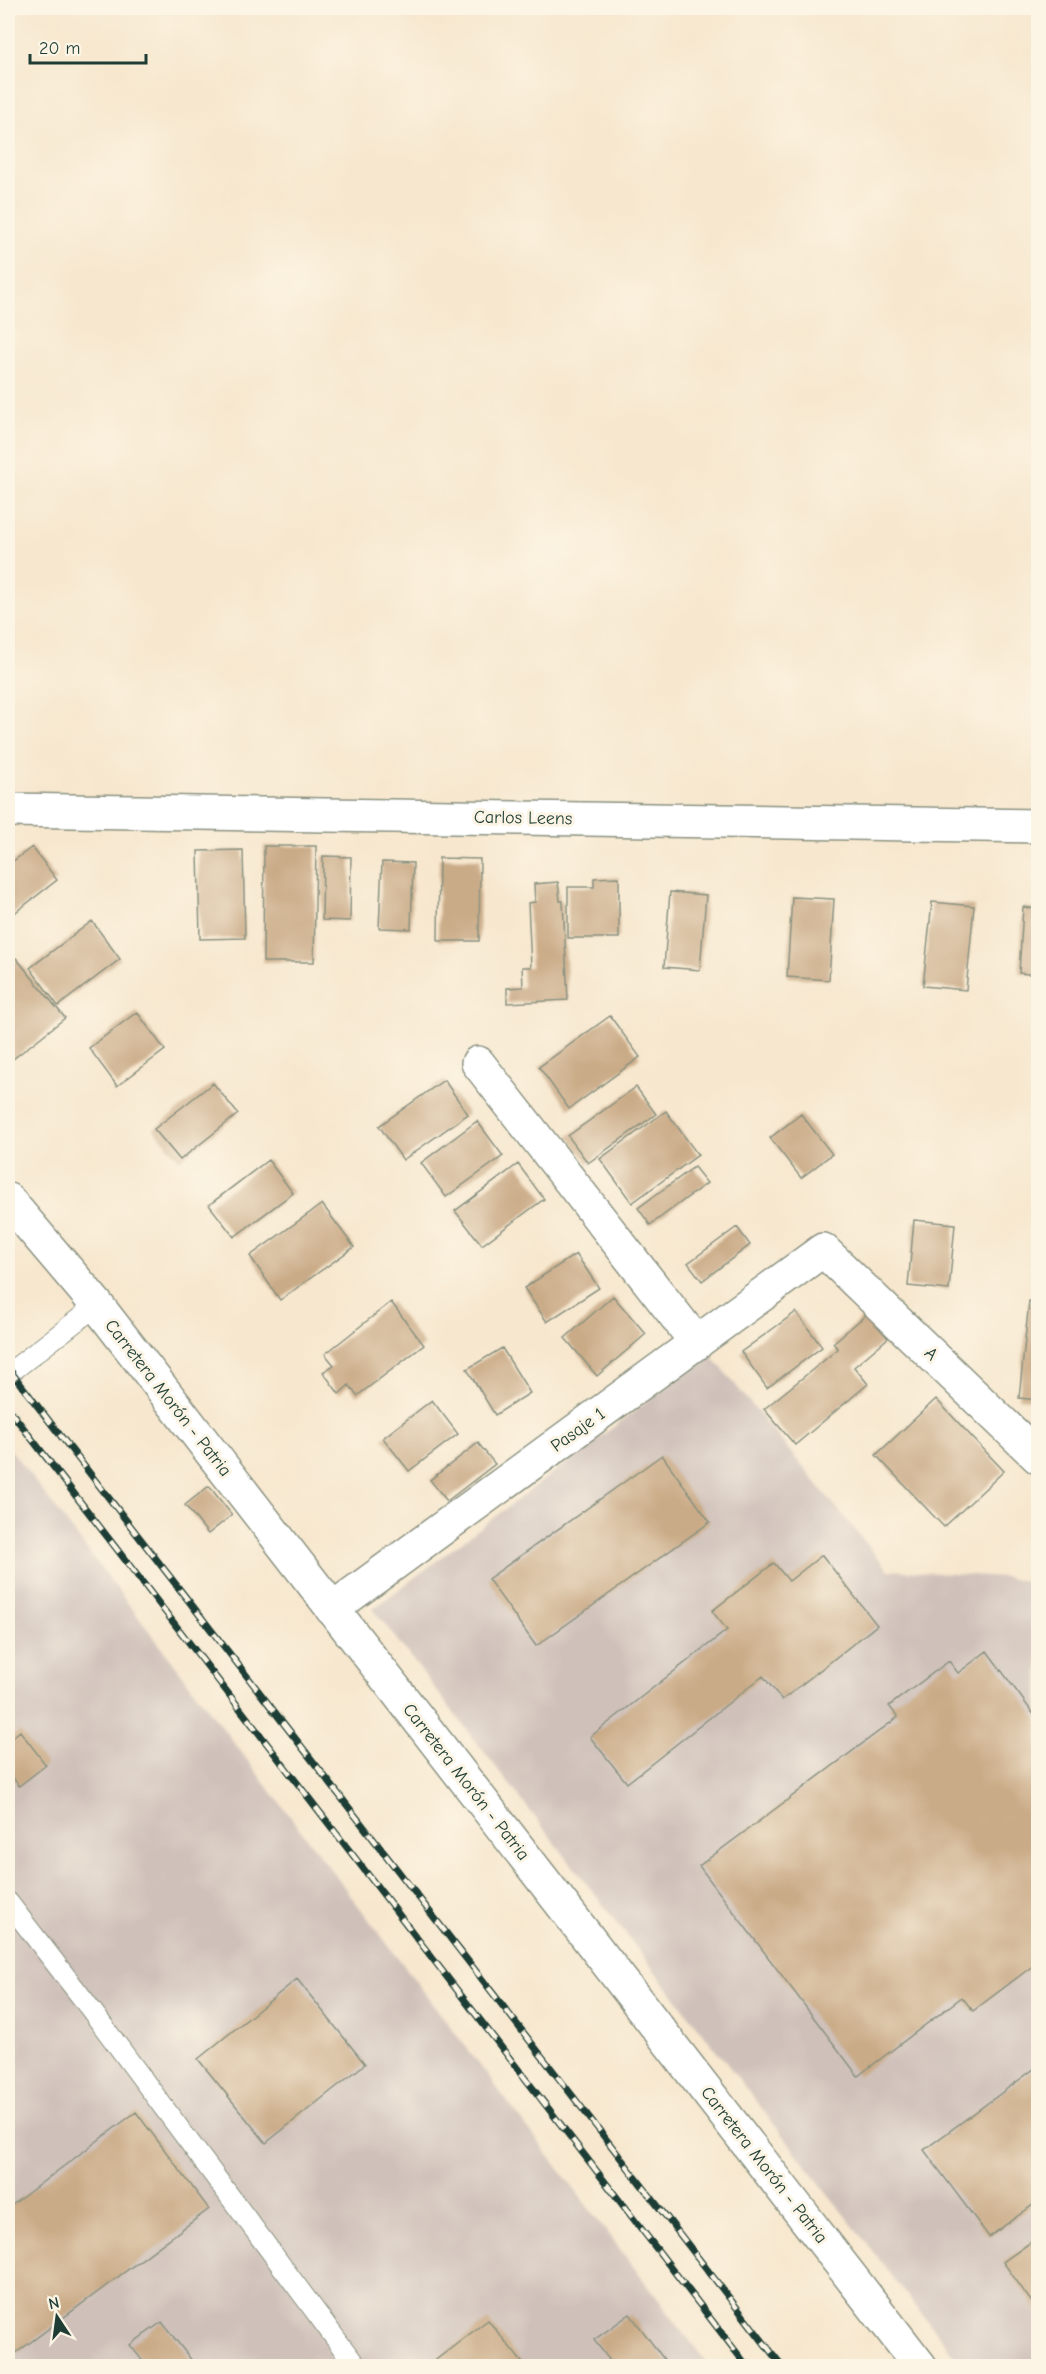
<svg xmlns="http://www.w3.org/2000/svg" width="1046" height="2374" font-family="'Comic Neue',sans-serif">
  <rect width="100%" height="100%" fill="#fcf5e5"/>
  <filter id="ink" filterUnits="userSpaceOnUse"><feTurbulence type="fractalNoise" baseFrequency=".0167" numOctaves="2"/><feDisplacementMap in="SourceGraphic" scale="12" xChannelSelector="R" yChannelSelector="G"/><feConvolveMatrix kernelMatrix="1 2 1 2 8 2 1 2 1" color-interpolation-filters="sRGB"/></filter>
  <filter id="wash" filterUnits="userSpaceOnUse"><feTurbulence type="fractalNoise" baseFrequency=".008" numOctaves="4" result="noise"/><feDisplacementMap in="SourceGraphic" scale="24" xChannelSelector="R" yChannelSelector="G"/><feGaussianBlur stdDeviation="1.35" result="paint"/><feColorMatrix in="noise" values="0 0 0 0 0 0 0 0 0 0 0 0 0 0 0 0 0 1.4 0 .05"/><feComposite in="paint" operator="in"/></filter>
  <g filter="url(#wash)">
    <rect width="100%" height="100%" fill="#f7e7ce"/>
    <path fill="#cfc1ba" d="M710,1354L888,1570L1003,1577L1038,1583V2366H962L373,1609Z
      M8,1446L709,2366H8Z"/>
    <g id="blocks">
      <path fill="#caab87" d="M264,846H316L314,962H263Z
        M32,847L57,880L8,918V865Z
        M243,850L245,938L200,939L198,851Z
        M323,856L351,857L350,921L322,920Z
        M439,858L480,859L479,941H438Z
        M382,862L413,863L411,929L379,928Z
        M619,877V938H568V887H594V878Z
        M558,882L560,901H563L568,1000L507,1003V988L523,987L522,967H531L528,903L535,902L534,884Z
        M670,892L706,895L700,970L664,967Z
        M792,897L834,899L829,980L787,977Z
        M932,902L974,906L966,990L923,986Z
        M1023,907L1038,909V975L1019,973Z
        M92,921L120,959L58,1006L30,968Z
        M16,958L65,1018L8,1063V965Z
        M137,1012L165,1050L117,1086L89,1048Z
        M610,1016L640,1057L569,1109L539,1067Z
        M444,1080L468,1114L403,1160L379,1126Z
        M213,1083L238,1114L180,1160L154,1129Z
        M636,1087L656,1114L588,1163L568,1136Z
        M666,1111L698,1155L632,1203L600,1159Z
        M801,1114L832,1154L801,1178L770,1138Z
        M477,1121L503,1156L446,1197L421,1163Z
        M268,1160L293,1193L234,1237L209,1205Z
        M518,1164L544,1199L482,1245L455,1211Z
        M694,1167L707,1183L650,1225L638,1208Z
        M322,1204L354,1247L280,1300L250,1256Z
        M914,1220L955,1224L949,1290L908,1286Z
        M737,1227L750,1245L702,1281L688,1263Z
        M576,1254L599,1288L547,1322L524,1288Z
        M613,1296L646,1334L597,1376L565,1338Z
        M1029,1301L1038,1302V1400L1019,1398Z
        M391,1302L424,1345L357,1396L349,1385L339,1394L323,1372L334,1365L325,1354Z
        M796,1312L822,1347L767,1388L741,1352Z
        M867,1314L888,1338L854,1367L868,1384L795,1445L764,1409L838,1349L833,1343Z
        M502,1348L530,1393L495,1415L467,1369Z
        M936,1399L1004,1471L944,1527L876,1455Z
        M432,1400L458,1434L409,1471L383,1438Z
        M478,1443L495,1464L447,1501L430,1480Z
        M662,1455L710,1522L536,1646L488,1579Z
        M209,1486L232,1515L208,1534L185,1505Z
        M822,1555L877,1625L782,1700L763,1676L627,1783L590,1737L727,1630L712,1611L774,1563L789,1581Z
        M987,1651L1038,1720V1962L973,2011L962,1997L858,2076L699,1866L898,1717L889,1706L949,1661L958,1673Z
        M20,1731L46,1765L19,1786L8,1771V1741Z
        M297,1979L365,2064L266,2143L198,2059Z
        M1038,2066V2201L989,2237L924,2150Z
        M136,2112L209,2209L8,2359V2208Z
        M1038,2237V2311L1003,2262Z
        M630,2314L669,2366H614L594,2340Z
        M488,2320L525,2366H428Z
        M162,2322L196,2366H134L142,2360L130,2345Z"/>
    </g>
  </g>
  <g filter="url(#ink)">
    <use href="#blocks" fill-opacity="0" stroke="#8b9281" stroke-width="1.5"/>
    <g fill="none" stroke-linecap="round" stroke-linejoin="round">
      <defs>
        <path id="lane" d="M8,1374L97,1305
          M8,1902L83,1999L356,2366"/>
        <path id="street" d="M478,1063L697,1343
          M332,1609L823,1250L1038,1457"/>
        <path id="secondary" d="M8,810L1038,826
          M8,1200L97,1305L920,2366"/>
      </defs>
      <use href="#lane" stroke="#8b9281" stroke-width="22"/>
      <use href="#street" stroke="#8b9281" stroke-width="36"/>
      <use href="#secondary" stroke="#8b9281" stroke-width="36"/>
      <use href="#lane" stroke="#fff" stroke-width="20"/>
      <use href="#street" stroke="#fff" stroke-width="33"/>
      <use href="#secondary" stroke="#fff" stroke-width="33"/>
      <defs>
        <path id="rail" d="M8,1368L782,2366
          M8,1408L747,2366"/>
      </defs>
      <use href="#rail" stroke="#1f3d34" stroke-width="7"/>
      <use href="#rail" stroke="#fcf5e5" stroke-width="4.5" stroke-dasharray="14" stroke-linecap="butt"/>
    </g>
  </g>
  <g text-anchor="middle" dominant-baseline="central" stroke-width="6" stroke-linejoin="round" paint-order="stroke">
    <g font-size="18" fill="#1f3d34" stroke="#fcf5e5">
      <text transform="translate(523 818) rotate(1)">Carlos Leens</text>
      <text transform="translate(931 1354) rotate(44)">A</text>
      <text transform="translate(168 1398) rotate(52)">Carretera Morón - Patria</text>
      <text transform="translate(578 1430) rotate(-36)">Pasaje 1</text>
      <text transform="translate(466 1782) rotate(52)">Carretera Morón - Patria</text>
      <text transform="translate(764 2165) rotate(52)">Carretera Morón - Patria</text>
    </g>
  </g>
  <rect width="1046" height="2374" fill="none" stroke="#fcf5e5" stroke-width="30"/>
  <g transform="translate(57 2317) rotate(347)" stroke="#fcf5e5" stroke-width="4.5" paint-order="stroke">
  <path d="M0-4.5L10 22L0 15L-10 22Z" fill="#1f3d34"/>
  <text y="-9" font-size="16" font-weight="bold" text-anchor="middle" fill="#1f3d34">N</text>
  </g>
  <path d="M30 54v9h116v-9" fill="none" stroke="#1f3d34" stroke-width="3"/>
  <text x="39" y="54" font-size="18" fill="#1f3d34" stroke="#fcf5e5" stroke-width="4.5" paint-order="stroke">20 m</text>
</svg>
